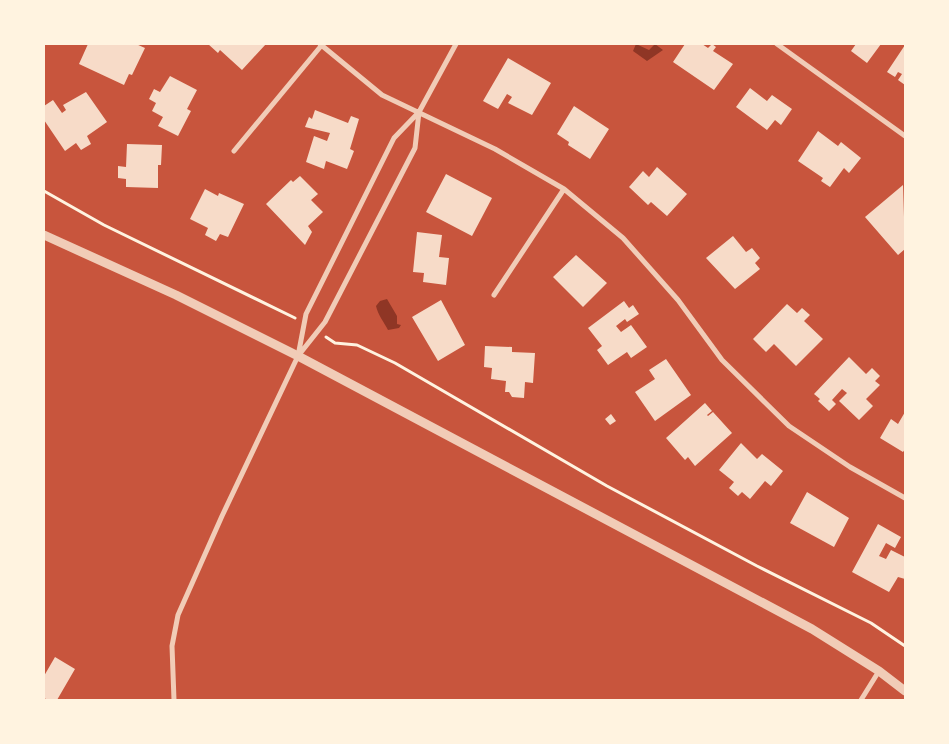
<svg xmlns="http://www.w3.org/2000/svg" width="949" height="744" font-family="Raleway,sans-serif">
  <rect width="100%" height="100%" fill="#c8553d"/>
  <path fill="#8f3625" d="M636,44L649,50L655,44L663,50L647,61L633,51Z
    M387,299L397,316V324L401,325L399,328L388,330C384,322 378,315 376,306L380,301Z"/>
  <path fill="#f7dbc8" d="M88,44H136L145,48L132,75L129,74L124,85L79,64Z
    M208,44H266L242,70L220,50L218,53Z
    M685,44H702L708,48L712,44L716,47L713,51L733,64L714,90L673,62Z
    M856,44H881L867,63L851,51Z
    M905,45V85L898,80L902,74L898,72L895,77L887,72Z
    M508,58L551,83L532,115L508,103L512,97L507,94L498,109L483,101Z
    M170,76L197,90L187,109L191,111L178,136L158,126L163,117L152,111L156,103L149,99L154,89L160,92Z
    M750,88L767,101L772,95L792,109L781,125L775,120L767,130L736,107Z
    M86,92L107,122L87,136L91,144L81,150L76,143L65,151L44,120V106L53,100L62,113L66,110L63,105Z
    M574,106L609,129L590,159L568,145L569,142L557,134Z
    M315,110L348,123L351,116L359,119L350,149L354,151L347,169L326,161L324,169L306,162L314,136L327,141L330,133L305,127L309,117L312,119Z
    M818,131L838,146L841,142L861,158L849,173L844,168L830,187L821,181L823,178L798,161Z
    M127,144L162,145L161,165H158V188L126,187V179L118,178V166L126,167Z
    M657,167L687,194L667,216L651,202L648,205L629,187L643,171L649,177Z
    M446,174L492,198L472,236L426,212Z
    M300,176L318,194L311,200L323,212L308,226L312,232L305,245L266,204L291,180L293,182Z
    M903,185L905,249L898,255L865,217Z
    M205,189L218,196L219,193L244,204L228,237L220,234L216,241L205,235L208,228L190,219Z
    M417,232L442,235L439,257L449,258L446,285L423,282L424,273L413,272Z
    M733,236L746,252L752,248L760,258L755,263L760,269L735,289L706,258Z
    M576,255L607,283L583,307L553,277Z
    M441,300L465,345L438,361L412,317Z
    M624,301L629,308L633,305L639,314L627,322L625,319L616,326L621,332L631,325L647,347L631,358L627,352L608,365L597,350L602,346L588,328Z
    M787,304L797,313L802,308L810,315L804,321L823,339L796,366L774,344L766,352L753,339Z
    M485,346L512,347V352L535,353L533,383L525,382L524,398L512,397L509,392H505L506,381L491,379L492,368L484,367Z
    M849,357L866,374L872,368L880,376L875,381L880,385L866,399L873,406L859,420L839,401L847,393L842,389L832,400L836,404L829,411L818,401L820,399L814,394Z
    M666,359L691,395L655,421L635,392L655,379L649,370Z
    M705,403L712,411L707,415L708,416L713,412L732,433L695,466L688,457L685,460L666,438Z
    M905,412V449L903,452L880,438L891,419L898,424Z
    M611,414L616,421L610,425L605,419Z
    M741,443L757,459L762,454L783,471L771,486L765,481L750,499L742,492L738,496L729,488L734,482L719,470Z
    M807,492L849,518L834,547L790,523Z
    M878,524L901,537L895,548L886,543L879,556L886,559L891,550L905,557V579L898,577L889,592L852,572Z
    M55,657L75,669L57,700H48L44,698V676Z"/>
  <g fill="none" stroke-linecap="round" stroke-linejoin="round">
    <path stroke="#fff3e0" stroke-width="3" d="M44,191L104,225L295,318
      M326,337L335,343L357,345L395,363L607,486L757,566L871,623L905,646"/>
    <path stroke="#f1ccb7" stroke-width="5" d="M320,44L382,95L495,149L564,189L623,238L678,300L722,360L789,426L850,467L905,498
      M777,44L905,136
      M419,112L415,148L325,322L298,356L306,314L394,138L419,112L456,44
      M234,151L321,46
      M494,295L564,189
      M174,700L172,646L178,615L222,516L298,356
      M861,700L879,671"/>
    <path stroke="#f1ccb7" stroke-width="9" d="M44,235L176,295L298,356L812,629L879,671L905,691"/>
  </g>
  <rect width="949" height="744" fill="none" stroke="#fff3e0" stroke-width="90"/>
</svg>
